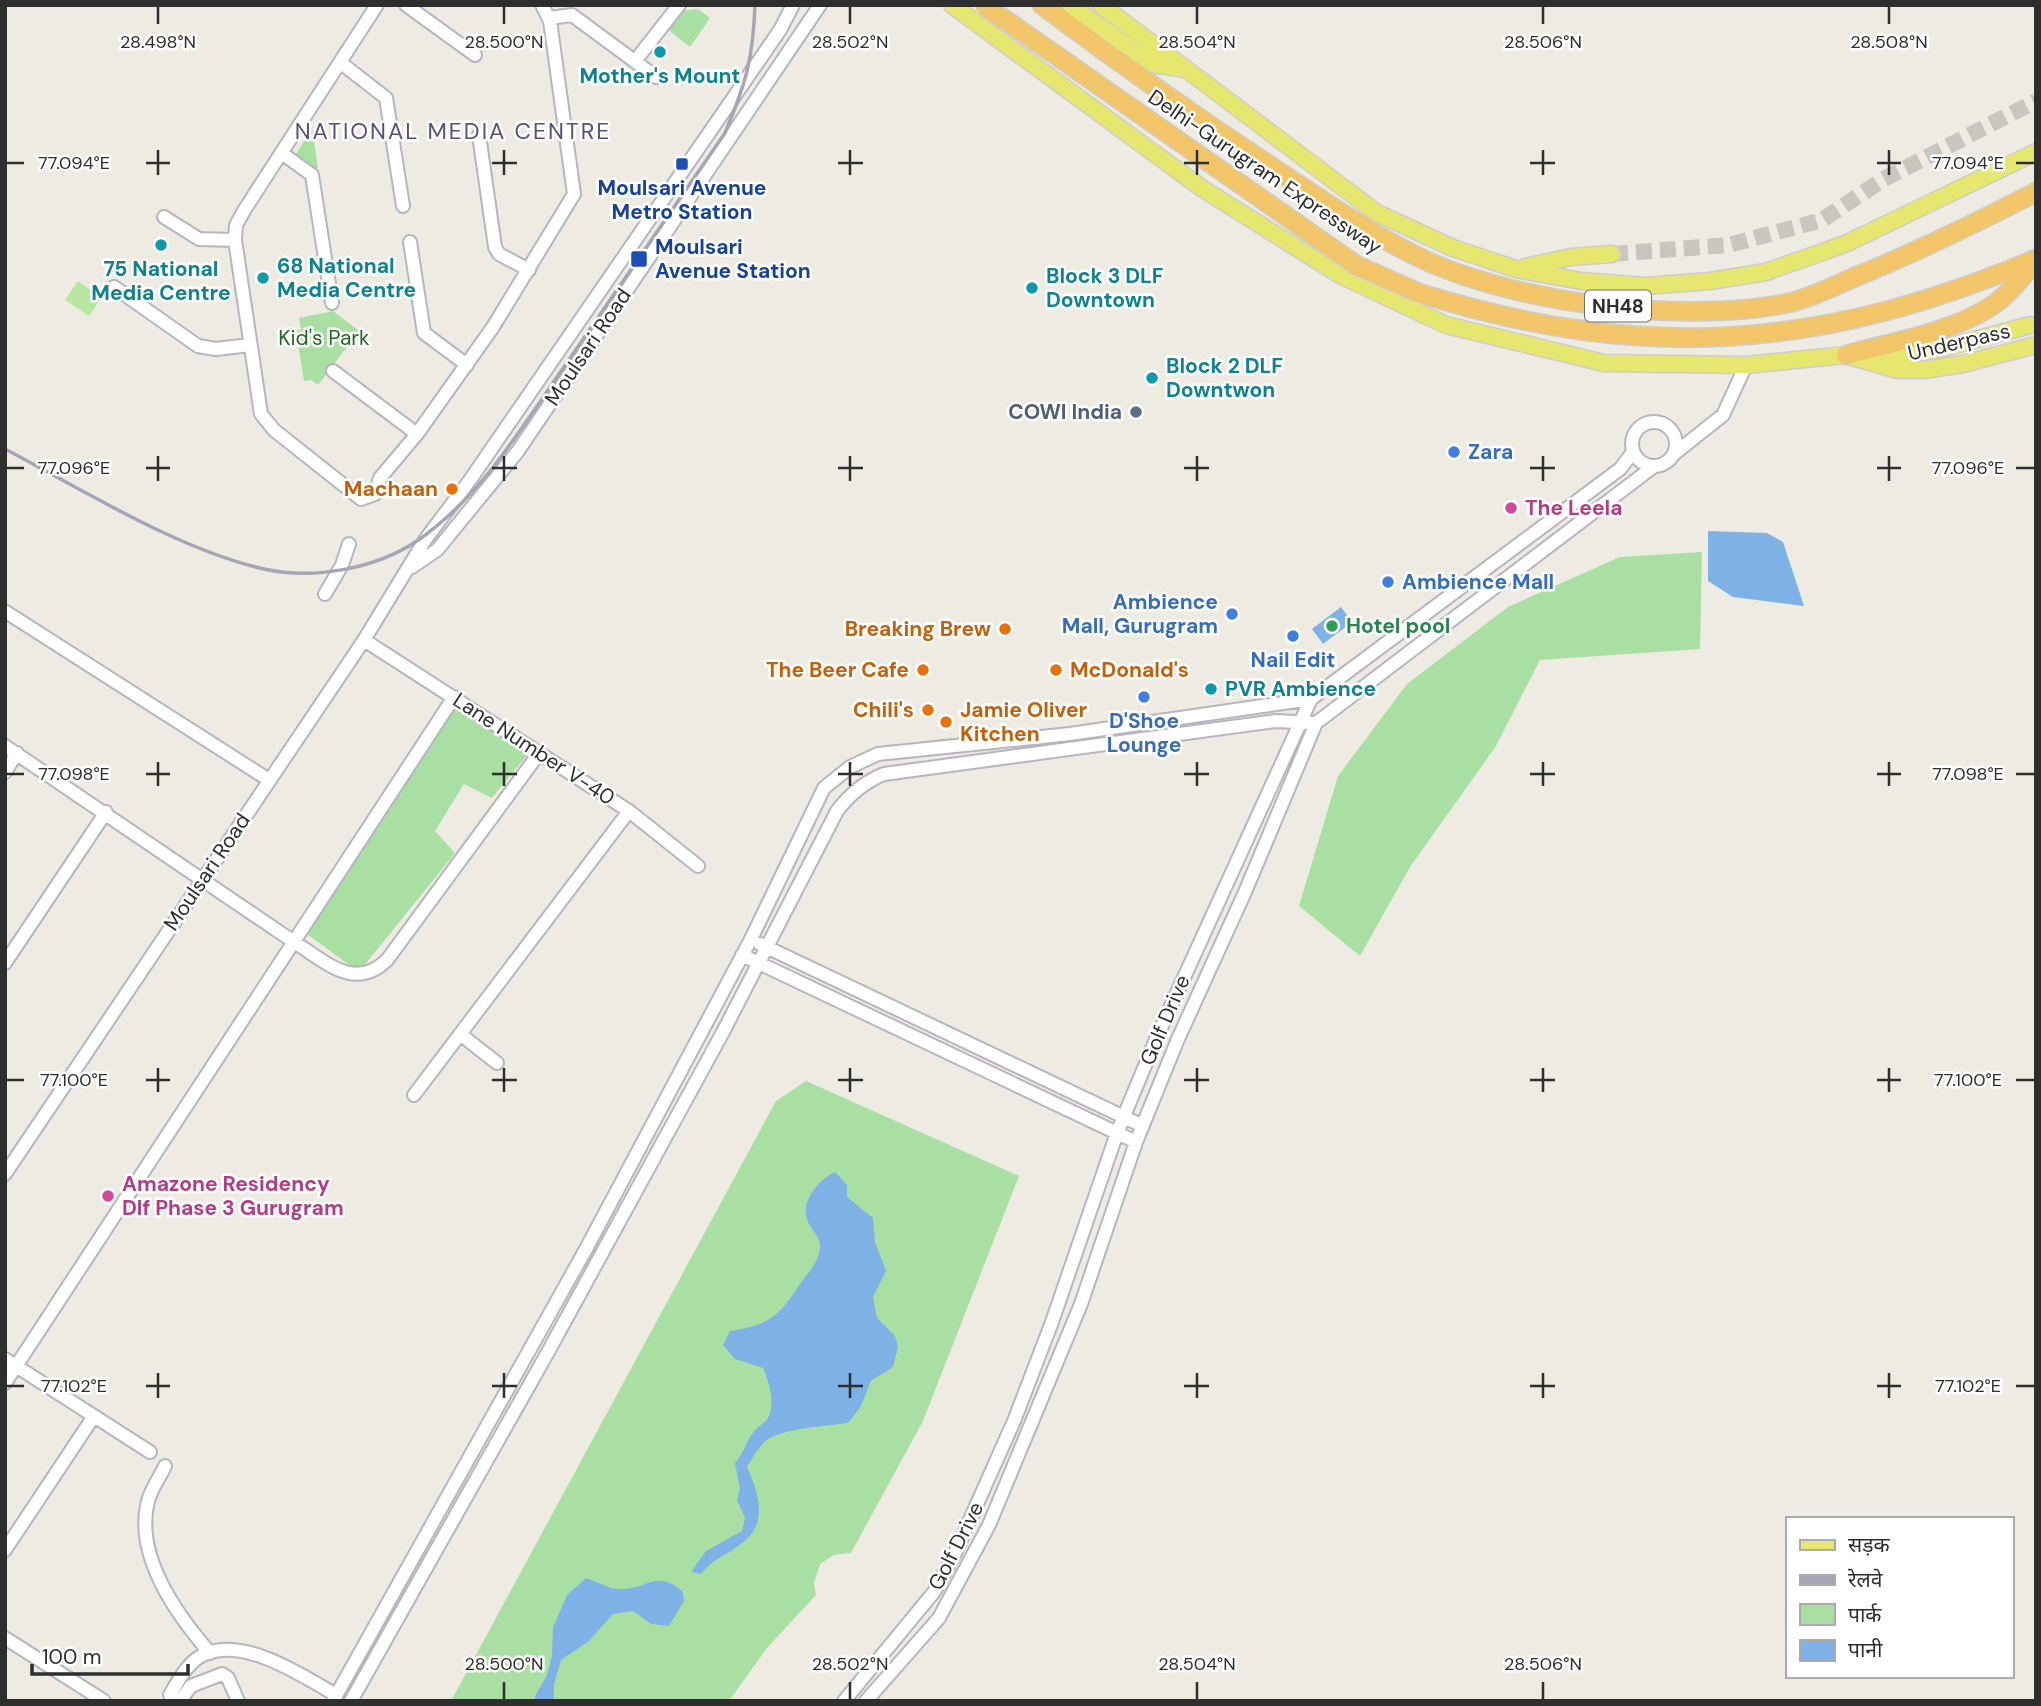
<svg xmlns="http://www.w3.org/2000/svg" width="2041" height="1706" font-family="'DM Sans','Noto Sans Devanagari',sans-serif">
  <rect width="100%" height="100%" fill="#eeece2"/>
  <path fill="#a9dfa3" d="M698,9L710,18L690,47L665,27L678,11Z
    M312,128L318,168L314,170L296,154Z
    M333,311L359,331L318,385L311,380L304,381L296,331L301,330L299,318Z
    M1702,552L1700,649L1540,660L1496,746L1410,867L1360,956L1299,906L1338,776L1407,684L1508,607L1620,557Z
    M457,705L528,754L492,798L464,784L435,831L455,853L359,972L300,929Z
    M806,1081L1019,1176L923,1421L851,1553L834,1555L820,1564L814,1583L816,1595L767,1648L729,1701H451L776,1101Z"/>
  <path fill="#b7e6a0" d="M78,281L101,298L89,316L65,300Z"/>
  <path fill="#7eb2e6" d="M1708,531L1767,533L1783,542L1804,606L1733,597L1708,581Z
    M1341,607L1352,622L1323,644L1312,629Z
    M835,1172L847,1185V1197L873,1218L875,1242L886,1271L873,1297L877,1318L895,1336L898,1347L893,1367L871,1381L860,1408L848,1423C825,1426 792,1428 772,1437C761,1442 753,1457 747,1467C761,1498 769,1528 735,1548C721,1558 712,1560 701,1574L691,1572L706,1551L742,1531L745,1518L737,1500L740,1489L735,1463C744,1453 745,1444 752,1434C756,1427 764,1424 768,1418C776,1402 769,1382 763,1368L735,1359L723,1345L730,1331C771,1325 780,1315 802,1281C808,1273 817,1263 819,1253C823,1240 815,1234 809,1224C798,1203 818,1180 835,1172Z
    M586,1578C596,1581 609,1589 619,1589C647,1590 657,1568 683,1592L684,1601L669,1626L651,1624L633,1611L613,1614L589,1641L561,1660L554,1684V1701H536L535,1696L547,1675L552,1656L553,1628L567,1595Z"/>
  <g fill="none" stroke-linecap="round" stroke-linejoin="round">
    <path stroke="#c8c6be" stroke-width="16" stroke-dasharray="16 8" stroke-linecap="butt" d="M1612,254L1729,245L1822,220L1884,179L2036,101"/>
    <defs>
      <path id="minor" d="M377,5L245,209L236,225L235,240L261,414L274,430L361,499L375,494L380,478L417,434L493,327L574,194L550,21L542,5
        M406,5L475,55
        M549,18L572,15L656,77
        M635,61L679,5
        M341,63L386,98L403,206
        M479,135L495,247L499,254L529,270
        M283,154L312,175L332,303
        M164,217L199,239L235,240
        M410,242L424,333L467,365
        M114,287L198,346L216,349L250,345
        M333,371L417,434
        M1632 444a22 22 0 1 1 44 0a22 22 0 1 1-44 0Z
        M1674,454L1723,415L1746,365
        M412,567L437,550L518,451L820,5
        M325,594L342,565L349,544
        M6,612L269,780
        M364,640L629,811L698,866
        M5,746L294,942C325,961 354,992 387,960L540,752
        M5,772L17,753
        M760,944L1143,1126
        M742,955L1136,1142
        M5,963L106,812
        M460,1034L497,1063
        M414,1095L629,811
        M5,1174L364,640L425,540L470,480L780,30L793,5
        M5,1359L150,1452
        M5,1383L454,697
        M165,1466C160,1477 151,1489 148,1501C134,1555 176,1614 210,1653
        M5,1550L94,1416
        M5,1638L104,1701
        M170,1695C178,1681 188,1661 205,1654C245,1637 303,1676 336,1695
        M180,1701L191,1686L222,1674L228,1678L238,1701
        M333,1701L586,1249L751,939L824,788L850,767L878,754L1070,734L1311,699
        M351,1701L548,1352L723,1032L837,811C850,794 864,782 884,774L1276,721L1316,723
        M844,1701L934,1592L956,1551L1014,1421L1052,1322L1117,1133L1156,1039L1311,699L1620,469L1633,452
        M866,1701L939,1618L989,1525L1081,1304L1136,1142L1178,1039L1245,892L1316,723L1653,467"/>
      <path id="major" d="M952,5L1203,189L1340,275L1446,325L1604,363L1746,365L1846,355L1898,370H1924L1963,364L2036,345
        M1070,5L1153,64L1185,69
        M1101,5L1377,213L1453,248L1516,269L1581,281L1645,286L1710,281L1766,272L1845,244L2036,152
        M1525,267L1571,257L1612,254
        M1870,356C1925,357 1977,339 2030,325"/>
      <path id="highway" d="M1042,5C1122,65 1203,122 1287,177C1333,207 1378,239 1429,262C1523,304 1687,324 1788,303C1811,298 1834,286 1855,277C1917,252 1976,223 2036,192
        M1419,293C1643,363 1820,350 2036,259
        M1846,355C1892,342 1945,334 1987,309C2006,298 2020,279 2034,263"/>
    </defs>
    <use href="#minor" stroke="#b6b5c0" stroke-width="16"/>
    <use href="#major" stroke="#cdcdcd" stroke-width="19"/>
    <use href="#highway" stroke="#cdcdcd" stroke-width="21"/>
    <use href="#minor" stroke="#fff" stroke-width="12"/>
    <use href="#major" stroke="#e6e76e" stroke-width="16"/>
    <use href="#highway" stroke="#f2c569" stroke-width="18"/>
    <path stroke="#a6a5b6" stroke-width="3.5" d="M5,449C83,490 179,550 264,569C313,580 375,569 417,541C482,496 521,428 566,364C619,287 672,210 725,133C746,83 753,59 755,5"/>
    <defs>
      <path id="highway-bridge" d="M984,5L1356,265L1419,293"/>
    </defs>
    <use href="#highway-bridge" stroke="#cdcdcd" stroke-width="21" stroke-linecap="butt"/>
    <use href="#highway-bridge" stroke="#f2c569" stroke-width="18"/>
  </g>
  <path fill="none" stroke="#2e2e2e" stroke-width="2.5" d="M158,7V24M504,7V24M850,7V24M1197,7V24M1543,7V24M1889,7V24M158,150V175M504,150V175M850,150V175M1197,150V175M1543,150V175M1889,150V175M7,163H24M146,163H170M492,163H517M838,163H863M1184,163H1209M1530,163H1555M1877,163H1901M2016,163H2034M158,456V481M504,456V481M850,456V481M1197,456V481M1543,456V481M1889,456V481M7,468H24M146,468H170M492,468H517M838,468H863M1184,468H1209M1530,468H1555M1877,468H1901M2016,468H2034M158,762V786M504,762V786M850,762V786M1197,762V786M1543,762V786M1889,762V786M7,774H24M146,774H170M492,774H517M838,774H863M1184,774H1209M1530,774H1555M1877,774H1901M2016,774H2034M158,1068V1092M504,1068V1092M850,1068V1092M1197,1068V1092M1543,1068V1092M1889,1068V1092M7,1080H24M146,1080H170M492,1080H517M838,1080H863M1184,1080H1209M1530,1080H1555M1877,1080H1901M2016,1080H2034M158,1373V1398M504,1373V1398M850,1373V1398M1197,1373V1398M1543,1373V1398M1889,1373V1398M7,1386H24M146,1386H170M492,1386H517M838,1386H863M1184,1386H1209M1530,1386H1555M1877,1386H1901M2016,1386H2034M504,1682V1699M850,1682V1699M1197,1682V1699M1543,1682V1699"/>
  <g fill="#0f9aa8" stroke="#fff" stroke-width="2.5">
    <circle cx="660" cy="52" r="7"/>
    <circle cx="161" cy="245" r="7"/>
    <circle cx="263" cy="278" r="7"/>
    <circle cx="1032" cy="288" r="7"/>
    <circle cx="1152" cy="378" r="7"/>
    <circle cx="1211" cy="689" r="7"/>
  </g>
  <g fill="#1a4fb4" stroke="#fff" stroke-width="2.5">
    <rect x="675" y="157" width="14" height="14" rx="3.5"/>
    <rect x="630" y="250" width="18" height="18" rx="3.5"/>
  </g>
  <circle fill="#5c6f8a" stroke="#fff" stroke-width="2.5" cx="1136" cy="412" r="7"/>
  <g fill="#3f7fe0" stroke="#fff" stroke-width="2.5">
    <circle cx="1454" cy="452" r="7"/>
    <circle cx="1388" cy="582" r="7"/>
    <circle cx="1232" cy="614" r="7"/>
    <circle cx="1293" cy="636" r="7"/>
    <circle cx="1144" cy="697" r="7"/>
  </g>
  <g fill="#e8710a" stroke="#fff" stroke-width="2.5">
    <circle cx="452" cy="489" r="7"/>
    <circle cx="1005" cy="629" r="7"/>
    <circle cx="923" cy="670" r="7"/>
    <circle cx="1056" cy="670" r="7"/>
    <circle cx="928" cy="710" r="7"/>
    <circle cx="946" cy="722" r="7"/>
  </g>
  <g fill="#d1479c" stroke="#fff" stroke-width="2.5">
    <circle cx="1511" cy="508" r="7"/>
    <circle cx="108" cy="1196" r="7"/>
  </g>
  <circle fill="#2e9e5b" stroke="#fff" stroke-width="2.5" cx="1332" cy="626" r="7"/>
  <g text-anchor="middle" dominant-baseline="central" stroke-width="5" stroke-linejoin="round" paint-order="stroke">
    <rect fill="#fff" stroke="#6d6d6d" stroke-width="2" x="1585" y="290.5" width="66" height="31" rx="5"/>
    <g font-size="19" font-weight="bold" fill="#2e2e2e">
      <text x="1618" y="306">NH48</text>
    </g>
    <g font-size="21" font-weight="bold" fill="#0d838f" stroke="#fff" text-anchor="start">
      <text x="660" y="76" text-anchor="middle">Mother's Mount</text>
      <text x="277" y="266">68 National<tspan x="277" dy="24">Media Centre</tspan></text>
      <text x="161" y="269" text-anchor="middle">75 National<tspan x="161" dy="24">Media Centre</tspan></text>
      <text x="1046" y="276">Block 3 DLF<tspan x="1046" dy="24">Downtown</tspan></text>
      <text x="1166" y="366">Block 2 DLF<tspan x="1166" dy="24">Downtwon</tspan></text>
      <text x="1225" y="689">PVR Ambience</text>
    </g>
    <g font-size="21" fill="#2e2e2e" stroke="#fff">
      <text transform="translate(1265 172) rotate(34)">Delhi-Gurugram Expressway</text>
      <text transform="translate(1959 342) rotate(-13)">Underpass</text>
      <text transform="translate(588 347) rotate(-56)">Moulsari Road</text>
      <text transform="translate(534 749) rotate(33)">Lane Number V-40</text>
      <text transform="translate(207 872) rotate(-56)">Moulsari Road</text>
      <text transform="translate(1165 1020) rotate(-67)">Golf Drive</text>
      <text transform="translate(956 1546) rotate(-63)">Golf Drive</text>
    </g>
    <g font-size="21" font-weight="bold" fill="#164399" stroke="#fff">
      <text x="682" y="188">Moulsari Avenue<tspan x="682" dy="24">Metro Station</tspan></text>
      <text x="655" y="247" text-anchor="start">Moulsari<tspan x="655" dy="24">Avenue Station</tspan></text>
    </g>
    <g font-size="21" fill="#216724" stroke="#fff">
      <text x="324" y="338">Kid's Park</text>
    </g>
    <g font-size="21" font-weight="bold" fill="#4e5e75" stroke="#fff" text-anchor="end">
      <text x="1122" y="412">COWI India</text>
    </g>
    <g font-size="21" font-weight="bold" fill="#366cbe" stroke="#fff" text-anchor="start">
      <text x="1468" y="452">Zara</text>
      <text x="1402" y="582">Ambience Mall</text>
      <text x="1218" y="602" text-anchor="end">Ambience<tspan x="1218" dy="24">Mall, Gurugram</tspan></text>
      <text x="1293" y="660" text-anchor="middle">Nail Edit</text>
      <text x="1144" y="721" text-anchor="middle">D'Shoe<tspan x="1144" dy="24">Lounge</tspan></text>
    </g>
    <g font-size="21" font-weight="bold" fill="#c56008" stroke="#fff" text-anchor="end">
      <text x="438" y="489">Machaan</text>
      <text x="991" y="629">Breaking Brew</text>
      <text x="909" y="670">The Beer Cafe</text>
      <text x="1070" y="670" text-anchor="start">McDonald's</text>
      <text x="914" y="710">Chili's</text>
      <text x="960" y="710" text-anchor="start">Jamie Oliver<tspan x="960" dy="24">Kitchen</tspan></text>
    </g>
    <g font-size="21" font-weight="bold" fill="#b23c85" stroke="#fff" text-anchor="start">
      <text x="1525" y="508">The Leela</text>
      <text x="122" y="1184">Amazone Residency<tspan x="122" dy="24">Dlf Phase 3 Gurugram</tspan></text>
    </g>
    <g font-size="21" font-weight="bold" fill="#27864d" stroke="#fff" text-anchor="start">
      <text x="1346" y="626">Hotel pool</text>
    </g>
    <g font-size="23" letter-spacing="2" fill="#54517c" stroke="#fff">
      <text x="453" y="131">NATIONAL MEDIA CENTRE</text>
    </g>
  </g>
  <g font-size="18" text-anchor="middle" fill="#2e2e2e" stroke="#fff" stroke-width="5" stroke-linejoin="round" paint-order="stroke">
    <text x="158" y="48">28.498°N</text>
    <text x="504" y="48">28.500°N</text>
    <text x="850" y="48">28.502°N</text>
    <text x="1197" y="48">28.504°N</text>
    <text x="1543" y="48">28.506°N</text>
    <text x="1889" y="48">28.508°N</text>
    <text x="1968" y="169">77.094°E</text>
    <text x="74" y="169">77.094°E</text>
    <text x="1968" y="474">77.096°E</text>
    <text x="74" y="474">77.096°E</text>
    <text x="1968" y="780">77.098°E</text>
    <text x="74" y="780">77.098°E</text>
    <text x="1968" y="1086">77.100°E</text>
    <text x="74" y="1086">77.100°E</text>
    <text x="1968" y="1392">77.102°E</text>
    <text x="74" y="1392">77.102°E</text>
    <text x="504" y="1670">28.500°N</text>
    <text x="850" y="1670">28.502°N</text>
    <text x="1197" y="1670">28.504°N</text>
    <text x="1543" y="1670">28.506°N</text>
  </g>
  <rect width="2041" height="1706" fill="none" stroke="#2e2e2e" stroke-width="14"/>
  <rect x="1786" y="1517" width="228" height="161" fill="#ffffff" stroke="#ababab" stroke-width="2"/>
  <rect x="1800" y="1540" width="35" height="10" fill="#e6e76e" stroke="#ababab" stroke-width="2"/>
  <text x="1848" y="1552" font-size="21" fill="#2e2e2e">सड़क</text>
  <rect x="1800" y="1575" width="35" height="10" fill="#a6a5b6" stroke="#ababab" stroke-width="2"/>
  <text x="1848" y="1587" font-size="21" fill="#2e2e2e">रेलवे</text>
  <rect x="1800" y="1604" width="35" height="21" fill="#a9dfa3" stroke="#ababab" stroke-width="2"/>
  <text x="1848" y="1622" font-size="21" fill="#2e2e2e">पार्क</text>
  <rect x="1800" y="1640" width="35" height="21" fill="#7eb2e6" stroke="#ababab" stroke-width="2"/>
  <text x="1848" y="1657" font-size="21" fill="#2e2e2e">पानी</text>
  <path d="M32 1664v10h156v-10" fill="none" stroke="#2e2e2e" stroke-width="3.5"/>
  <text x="42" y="1664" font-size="21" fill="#2e2e2e" stroke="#ffffff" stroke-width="5" paint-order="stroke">100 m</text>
</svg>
